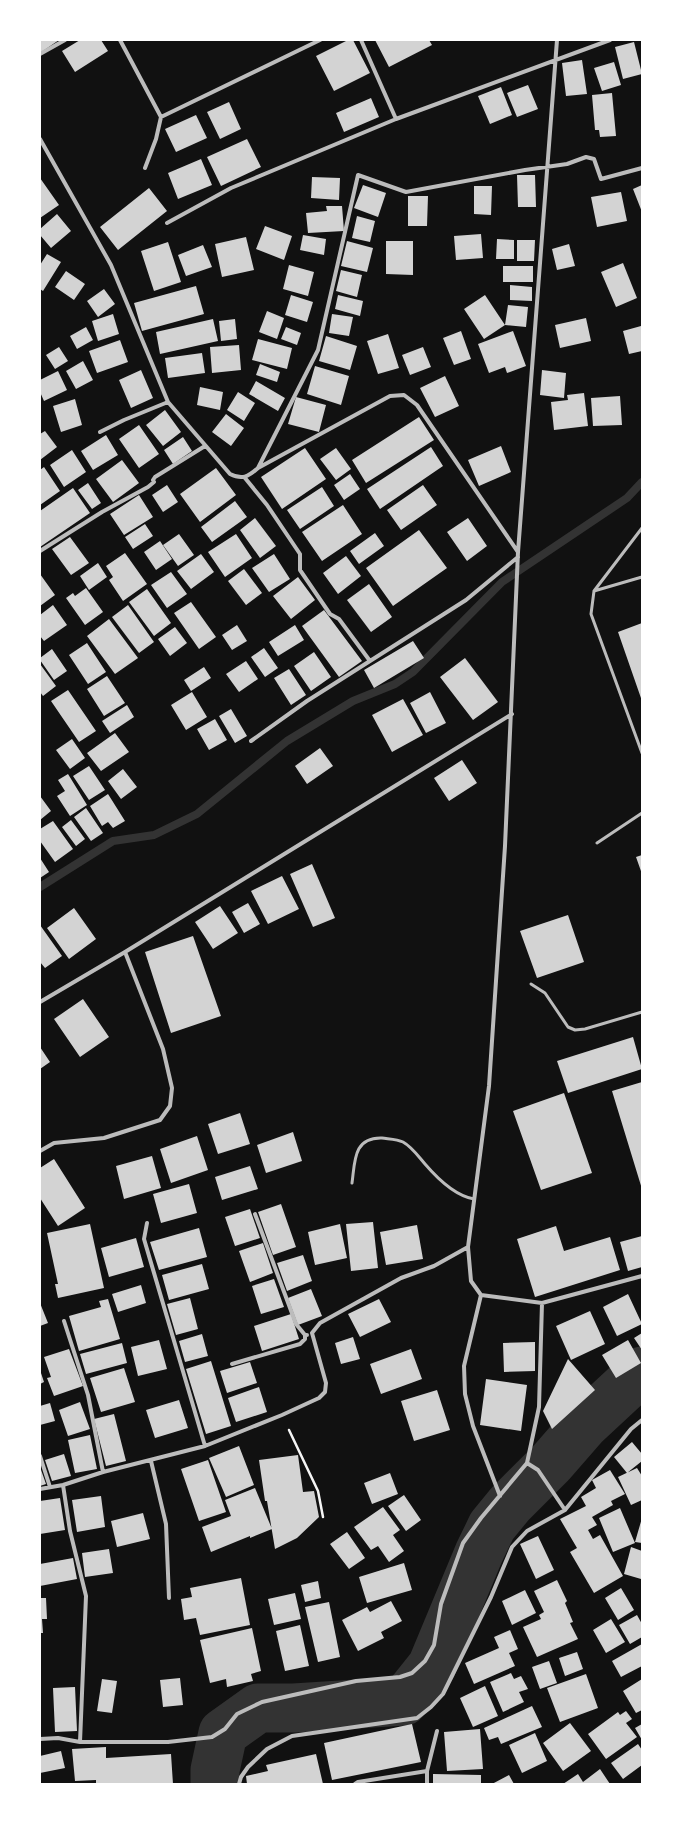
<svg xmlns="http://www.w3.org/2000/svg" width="682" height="1824" font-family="Roboto,sans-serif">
  <rect width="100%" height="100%" fill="#111"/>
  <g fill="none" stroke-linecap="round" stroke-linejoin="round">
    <path stroke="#333" stroke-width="8" d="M40,887L113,841L154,835L197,814L287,741L353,701L395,684L413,672L502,582L627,498L642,482"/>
    <path stroke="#333" stroke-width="49" d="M215,1784V1770L223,1733L258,1708H294L404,1701L432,1666L479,1553L492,1526L510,1504L551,1463L585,1424L642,1371"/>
  </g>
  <path fill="#d3d3d3" d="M40,40H59L40,53Z
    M80,40H101L108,51L75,72L62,51Z
    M348,40H353L370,73L334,91L316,56Z
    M375,40H429L432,45L389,67Z
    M634,42L642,74L623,79L615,47Z
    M582,60L587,94L566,96L562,63Z
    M614,62L621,85L602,91L594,68Z
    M528,85L538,109L517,117L507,93Z
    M501,87L512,115L490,124L478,96Z
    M612,93L616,136L600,137L599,130H595L592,95Z
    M371,98L379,117L344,132L336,113Z
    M229,102L241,129L220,139L207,112Z
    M196,115L207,138L176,152L165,129Z
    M247,139L261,167L221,186L207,157Z
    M201,159L212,185L178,199L168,173Z
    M517,175H535L536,207H518Z
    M312,177L340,178L339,200L311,198Z
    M40,178L59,205L40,218Z
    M363,185L386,193L378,217L354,208Z
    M642,185V212L633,189Z
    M474,186H492L491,215L474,214Z
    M149,188L167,211L118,250L100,227Z
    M621,192L627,221L597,227L591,197Z
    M408,196H428L427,226H408Z
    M326,206H342L344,231L308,233L306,213L327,211Z
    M57,214L71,231L51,248L40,235V229Z
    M357,216L375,221L370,242L352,238Z
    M265,226L292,236L284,260L256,249Z
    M481,234L483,258L456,260L454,236Z
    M303,235L326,239L324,255L300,250Z
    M246,237L254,270L222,277L215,244Z
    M497,239L514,240V259H496Z
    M517,240H535L534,261H517Z
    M347,241L373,248L367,272L341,266Z
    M386,241H413V275L386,274Z
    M168,242L181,282L154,291L141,251Z
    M569,244L575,266L557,270L552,249Z
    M203,245L212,267L186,276L178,255Z
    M47,254L61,262L43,291L40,289V265Z
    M623,263L637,298L616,307L601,272Z
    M289,265L314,272L308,296L283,289Z
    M503,266H533V282H503Z
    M341,270L362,275L357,297L336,291Z
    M66,271L85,284L74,300L55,287Z
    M510,285L532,287V301L510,300Z
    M196,286L204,314L142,331L134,303Z
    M104,289L115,304L98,317L87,301Z
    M291,295L313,302L307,322L285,315Z
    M338,295L363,301L360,316L335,309Z
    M485,295L505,325L508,305L528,307L526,327L505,325L484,339L464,309Z
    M267,311L284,318L277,339L259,332Z
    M113,314L119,334L98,341L92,321Z
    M332,314L353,317L349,336L329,333Z
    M586,318L591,341L560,348L555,325Z
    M213,319L218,341L160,354L156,332Z
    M235,319L237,339L221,341L219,321Z
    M641,326L642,351L629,354L623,331Z
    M86,327L93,340L77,349L70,336Z
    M286,327L301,333L297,345L281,339Z
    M461,331L471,359L454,365L443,338Z
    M513,331L526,366L507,373L505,367L489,373L478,344Z
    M388,334L399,368L378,374L367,341Z
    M326,336L357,346L350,370L319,361Z
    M258,339L292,348L287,369L252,360Z
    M120,340L128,362L97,373L89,351Z
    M239,345L241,370L212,373L210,347Z
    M59,347L68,361L55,369L46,355Z
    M423,347L431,367L410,375L402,355Z
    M202,353L205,373L168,378L165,358Z
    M83,361L93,380L76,389L66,371Z
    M260,364L280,372L277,382L256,375Z
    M315,366L349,376L341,405L307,394Z
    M141,370L153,398L131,408L119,380Z
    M542,370L566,373L564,398L540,395Z
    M58,371L67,390L44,401L40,392V380Z
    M445,376L459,406L435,417L420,388Z
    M256,381L285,398L278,411L249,394Z
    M200,387L223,392L220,410L197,405Z
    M238,392L255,403L244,421L227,410Z
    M584,393L588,426L554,430L551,402L568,400L567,395Z
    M620,396L622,425L593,426L591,398Z
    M296,397L326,405L319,432L288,424Z
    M75,399L82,425L61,432L53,406Z
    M165,410L181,432L163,446L146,425Z
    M226,414L244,428L231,446L212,432Z
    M419,417L434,440L366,483L352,460Z
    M139,425L159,454L139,468L119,439Z
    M45,431L57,447L40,460V434Z
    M106,435L118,455L93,470L81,451Z
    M183,437L192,451L173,464L164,450Z
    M501,446L511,472L479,486L468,460Z
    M431,447L443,466L380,509L367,489Z
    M305,448L326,479L282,509L261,477Z
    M336,448L351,469L336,480L320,459Z
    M72,450L86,472L64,487L50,465Z
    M122,460L139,483L113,502L96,479Z
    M44,467L60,491L40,505V470Z
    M216,468L236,495L200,522L180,494Z
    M350,474L360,489L344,500L334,485Z
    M88,483L101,503L92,509L78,490Z
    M167,485L178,502L163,512L152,495Z
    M423,485L437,505L401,530L387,510Z
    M322,487L334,506L300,529L287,510Z
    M73,488L90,513L40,547V511Z
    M139,495L153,517L124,535L110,514Z
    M235,501L247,517L212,542L201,527Z
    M343,505L362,534L322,561L302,532Z
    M255,518L276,546L260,558L240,530Z
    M468,518L487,546L467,561L447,532Z
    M145,524L153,536L133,549L125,537Z
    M419,530L447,568L393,606L366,568Z
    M375,533L384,546L359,564L350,551Z
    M179,534L194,555L178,566L163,545Z
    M236,534L252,558L225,577L208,552Z
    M70,537L89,563L71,575L52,549Z
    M160,541L172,559L156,570L144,552Z
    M125,553L147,584L123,601L109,580L113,577L106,566Z
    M201,554L214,572L191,589L177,571Z
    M274,554L290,579L269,592L252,568Z
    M346,556L361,576L338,594L323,573Z
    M98,563L107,577L89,590L80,576Z
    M244,569L262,593L246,605L228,581Z
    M171,572L187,594L167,608L151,585Z
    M40,574L55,595L40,606Z
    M298,577L315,600L291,619L273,596Z
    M369,584L392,617L371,632L347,600Z
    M86,588L103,612L85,625L66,598L73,593L75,596Z
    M147,589L171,623L154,636L129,602Z
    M191,602L216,637L199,649L174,613Z
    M53,605L67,625L44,641L40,636V615Z
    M128,605L154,642L139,653L112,617Z
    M324,610L362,661L339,677L302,626Z
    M109,619L138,658L115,674L87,636Z
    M642,623V701L618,632Z
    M237,625L247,641L232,650L222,635Z
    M295,625L304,640L278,656L269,642Z
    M175,627L187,643L170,656L158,639Z
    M413,641L424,658L374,688L364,670Z
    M87,643L106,672L88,684L69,655Z
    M264,648L278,668L265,677L251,657Z
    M52,649L67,671L54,680L40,660V658Z
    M314,652L331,677L311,691L294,666Z
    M465,658L498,702L473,720L440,677Z
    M246,661L258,679L239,692L226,674Z
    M40,664L56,686L43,696L40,692Z
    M204,667L211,678L191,691L184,680Z
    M289,669L306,695L291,705L274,678Z
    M107,676L125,703L104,716L87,689Z
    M68,690L96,731L79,742L51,701Z
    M192,692L207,717L186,730L171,705Z
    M430,692L446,723L426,733L410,703Z
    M403,699L423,735L392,752L372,715Z
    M127,705L134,717L110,733L102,721Z
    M231,709L247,736L235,743L219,716Z
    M215,719L227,740L209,750L197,729Z
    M115,733L129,752L101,771L87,753Z
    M72,739L85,758L70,769L56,750Z
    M320,748L333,766L307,784L295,766Z
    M462,760L477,783L449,801L434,778Z
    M89,766L105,790L89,800L73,776Z
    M123,769L137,787L121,799L108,781Z
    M68,774L87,805L70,816L57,796L65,791L58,780Z
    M108,794L125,821L113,828L108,822L102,826L90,806Z
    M40,796L51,811L40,820Z
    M86,808L103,833L91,841L74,817Z
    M71,820L85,839L76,846L62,827Z
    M53,821L73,849L55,862L40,841V829Z
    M642,855V874L636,857Z
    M40,858L49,872L40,878Z
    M312,864L335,918L313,927L290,874Z
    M282,876L299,909L268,924L251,891Z
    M248,903L260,924L244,933L232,912Z
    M220,906L238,933L213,949L195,922Z
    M74,908L96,939L69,959L47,928Z
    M568,915L584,962L537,978L520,931Z
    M40,925L62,956L45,968L40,962Z
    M193,936L221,1016L171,1033L145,952Z
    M83,999L109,1037L80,1057L54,1019Z
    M633,1037L642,1069L568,1093L557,1061Z
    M40,1047L50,1062L40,1069Z
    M642,1082V1189L612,1091Z
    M564,1093L592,1173L541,1190L513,1111Z
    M240,1113L250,1144L218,1154L208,1124Z
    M293,1132L302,1161L266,1173L257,1145Z
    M197,1136L208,1170L171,1183L160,1149Z
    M152,1156L161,1188L124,1199L116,1166Z
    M54,1159L85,1208L58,1226L40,1198V1168Z
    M250,1166L258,1189L222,1200L215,1177Z
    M189,1184L197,1213L161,1223L153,1194Z
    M281,1204L296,1247L273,1255L258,1212Z
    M250,1209L260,1238L235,1246L225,1217Z
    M373,1222L378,1268L351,1271L346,1224Z
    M90,1224L104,1288L58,1298L55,1284H58L47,1233Z
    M340,1224L347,1258L315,1265L308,1232Z
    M417,1225L423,1259L386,1265L380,1232Z
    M556,1226L564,1251L610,1237L620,1270L535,1297L517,1239Z
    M199,1228L207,1257L159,1270L150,1242Z
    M642,1236V1267L628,1271L620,1242Z
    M136,1238L144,1267L109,1277L101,1248Z
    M263,1243L273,1273L250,1282L239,1251Z
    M303,1255L312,1281L287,1291L277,1263Z
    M202,1264L209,1289L169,1300L162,1275Z
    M274,1279L284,1307L261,1314L252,1286Z
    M141,1285L146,1303L118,1312L112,1294Z
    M311,1289L322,1316L298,1325L288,1298Z
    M628,1294L642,1324L617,1336L603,1307Z
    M190,1298L198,1329L176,1335L167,1304Z
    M108,1299L120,1339L79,1351L69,1316L101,1307L99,1301Z
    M379,1299L391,1322L360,1337L348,1314Z
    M40,1303L48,1323L40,1326Z
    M590,1311L605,1344L571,1360L556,1326Z
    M291,1314L299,1339L262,1351L254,1326Z
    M642,1333V1350L634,1338Z
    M202,1334L208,1356L185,1362L179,1341Z
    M353,1337L360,1359L341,1364L335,1343Z
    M159,1340L167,1369L138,1376L131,1347Z
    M628,1340L641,1363L616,1378L602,1355Z
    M535,1342V1371L504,1372L503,1343Z
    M122,1343L127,1363L86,1374L80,1354Z
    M69,1349L83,1386L54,1396L47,1378L51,1377L44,1357Z
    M411,1349L422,1379L381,1394L370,1364Z
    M568,1359L595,1390L552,1429L543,1411Z
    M211,1361L231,1426L206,1434L186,1369Z
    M250,1362L257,1383L227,1393L220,1371Z
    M124,1368L135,1402L101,1412L90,1378Z
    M40,1370L44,1382L40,1384Z
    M486,1379L527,1385L521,1431L480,1425Z
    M259,1387L267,1412L236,1422L228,1398Z
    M437,1390L450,1430L414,1441L401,1401Z
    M179,1400L188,1428L155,1438L146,1410Z
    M80,1402L90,1429L68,1436L59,1410Z
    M50,1403L55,1421L40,1425V1406Z
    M114,1414L126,1461L106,1466L94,1419Z
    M90,1435L97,1469L75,1473L68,1440Z
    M632,1442L642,1454V1461L627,1473L614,1457Z
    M239,1446L254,1485L226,1497L209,1458Z
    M64,1454L71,1476L52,1481L45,1460Z
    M298,1455L303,1492L314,1491L319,1517L297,1538L275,1549L267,1501H265L259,1460Z
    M208,1460L226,1512L199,1521L181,1469Z
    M40,1467L46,1484L40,1486Z
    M637,1468L642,1476V1500L631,1505L618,1477Z
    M610,1470L625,1494L611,1501L613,1505L592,1517L597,1525L588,1530L593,1539L600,1535L623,1576L594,1593L570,1552L577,1548L560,1519L586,1506L581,1497L596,1488L592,1480Z
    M390,1473L398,1494L372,1504L364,1483Z
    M255,1488L272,1529L250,1538V1536L211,1552L202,1527L231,1516L225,1500Z
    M404,1495L421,1520L406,1531L388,1506Z
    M101,1496L105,1527L77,1532L72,1500Z
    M60,1498L65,1530L40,1534V1501Z
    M383,1507L400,1530L393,1535L404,1551L389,1562L378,1546L371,1550L354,1527Z
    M620,1508L635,1543L613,1552L599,1518Z
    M143,1513L150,1539L117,1547L111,1521Z
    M642,1518V1543L635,1542Z
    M347,1532L365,1558L349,1569L330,1544Z
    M538,1536L554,1570L536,1579L520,1544Z
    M631,1547L642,1551L641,1579L624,1574Z
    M109,1549L113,1573L85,1577L82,1553Z
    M73,1558L77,1579L40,1586V1564Z
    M404,1563L412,1590L367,1603L359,1577Z
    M241,1578L250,1625L200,1635L196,1618L184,1620L181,1599L192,1597L190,1588Z
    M557,1580L567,1601L565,1603L573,1622L570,1623L578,1639L537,1657L523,1627L541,1619L539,1615L544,1612L534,1591Z
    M318,1581L321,1598L305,1602L301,1585Z
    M621,1588L634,1610L618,1620L605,1598Z
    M525,1590L536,1613L512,1625L502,1601Z
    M295,1593L301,1619L274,1625L268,1599Z
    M40,1598H46L47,1619H42L43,1633H40Z
    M391,1601L402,1621L381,1632L384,1638L358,1651L342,1620L367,1607L370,1612Z
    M329,1602L340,1657L318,1662L305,1607Z
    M637,1615L642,1624V1637L630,1644L619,1625Z
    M611,1619L625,1642L606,1653L593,1630Z
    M300,1625L309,1666L285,1671L276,1631Z
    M252,1628L261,1671L251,1674L253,1681L227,1687L226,1679L210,1683L200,1640Z
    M510,1630L518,1649L509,1653L515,1666L474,1684L465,1663L499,1648L494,1637Z
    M642,1644V1666L621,1677L612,1661Z
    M577,1652L583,1669L565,1676L559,1658Z
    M549,1661L557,1683L540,1689L532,1667Z
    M511,1673L514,1679L521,1676L528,1689L519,1692L524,1702L503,1712L490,1682Z
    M586,1674L598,1708L560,1722L547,1688Z
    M180,1678L183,1705L163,1707L160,1680Z
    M102,1679L117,1681L112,1713L97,1711Z
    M642,1679V1710L636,1713L623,1691Z
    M485,1686L498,1716L473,1727L460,1698Z
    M75,1687L77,1731L55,1732L53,1688Z
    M532,1706L542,1727L501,1744L498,1737L489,1740L484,1728Z
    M626,1711L632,1719L626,1723L637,1737L606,1759L588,1734L618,1712L620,1715Z
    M570,1723L591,1751L563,1771L543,1743Z
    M412,1724L421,1762L332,1780L324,1743Z
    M642,1724V1740L635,1728Z
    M480,1729L483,1769L447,1771L444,1732Z
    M535,1733L547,1761L522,1773L509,1745Z
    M638,1744L642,1750V1765L623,1779L611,1763Z
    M106,1747V1758L171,1754L173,1784H96V1780L75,1781L72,1749Z
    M61,1751L65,1768L40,1773V1756Z
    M316,1754L323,1784H247L246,1776L268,1771L266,1765Z
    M600,1769L610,1784H563L578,1774L583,1782Z
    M433,1774L481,1775V1784H433Z
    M509,1775L514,1784H492Z"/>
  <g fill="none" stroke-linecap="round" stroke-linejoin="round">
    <path stroke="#f5f5f5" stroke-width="2.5" d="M289,1430L318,1491L323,1517"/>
    <path stroke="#bcbcbc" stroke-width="3" d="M642,528L594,591L591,614L642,753
      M594,591L642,577
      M597,843L642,813
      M531,984L545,993L568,1027L575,1030L585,1029L642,1012
      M352,1183C355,1162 353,1137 382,1138C388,1139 397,1139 403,1142C412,1147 418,1156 425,1164C437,1178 456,1196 474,1199"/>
    <path stroke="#bcbcbc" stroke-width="4" d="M120,40L161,117L156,139L145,168
      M361,40L396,119
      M557,40L518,552L505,846L489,1086L468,1247L471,1281L481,1295L542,1303L642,1276
      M40,54L65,40
      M161,117L320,40
      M40,139L111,265L168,402L230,474C242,480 248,477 258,468L318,350L358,175L406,192L525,170L567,164L586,157L594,159L601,179L642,168
      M167,223L231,188L396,119L610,40
      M100,432L124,420L168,402
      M258,468L390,396L404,395L417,405L518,552
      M245,478L267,505L300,554V570L330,614L339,619L370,661
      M40,551L102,512L148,487L154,482L153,480L155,477L205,446
      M251,741L307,701L466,600L518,557
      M40,1002L125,952L512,714
      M40,1151L54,1143L104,1138L160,1120L170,1106L172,1088L163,1049L125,952
      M255,1214L296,1324L305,1335
      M147,1223L144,1239L205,1446
      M481,1295L464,1366L465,1394L473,1426L500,1496
      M542,1303L539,1407L527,1463L538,1470L565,1510
      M64,1321L88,1395L103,1472
      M232,1364L300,1344L305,1339V1335H307
      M40,1456L50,1487
      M151,1461L166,1524L169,1598
      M63,1485L70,1531L86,1596L80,1742
      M40,1489L63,1485L103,1472L205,1446L282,1415L319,1398L325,1392L326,1383L312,1333L320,1323L401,1278L434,1266L468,1247
      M40,1739L58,1738L80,1742H168L212,1737L225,1729L237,1714L262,1702L356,1681L400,1677L412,1673L425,1661L434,1645L441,1604L463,1543L481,1518L527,1463
      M239,1784L241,1777L248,1767L267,1749L292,1736L417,1718L431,1707L443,1694L491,1597L512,1547L527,1531L565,1510L631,1429L642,1420
      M355,1784L358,1782L427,1771
      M427,1784V1771L437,1731"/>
  </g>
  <rect width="682" height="1824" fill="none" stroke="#ffffff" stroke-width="82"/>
</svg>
